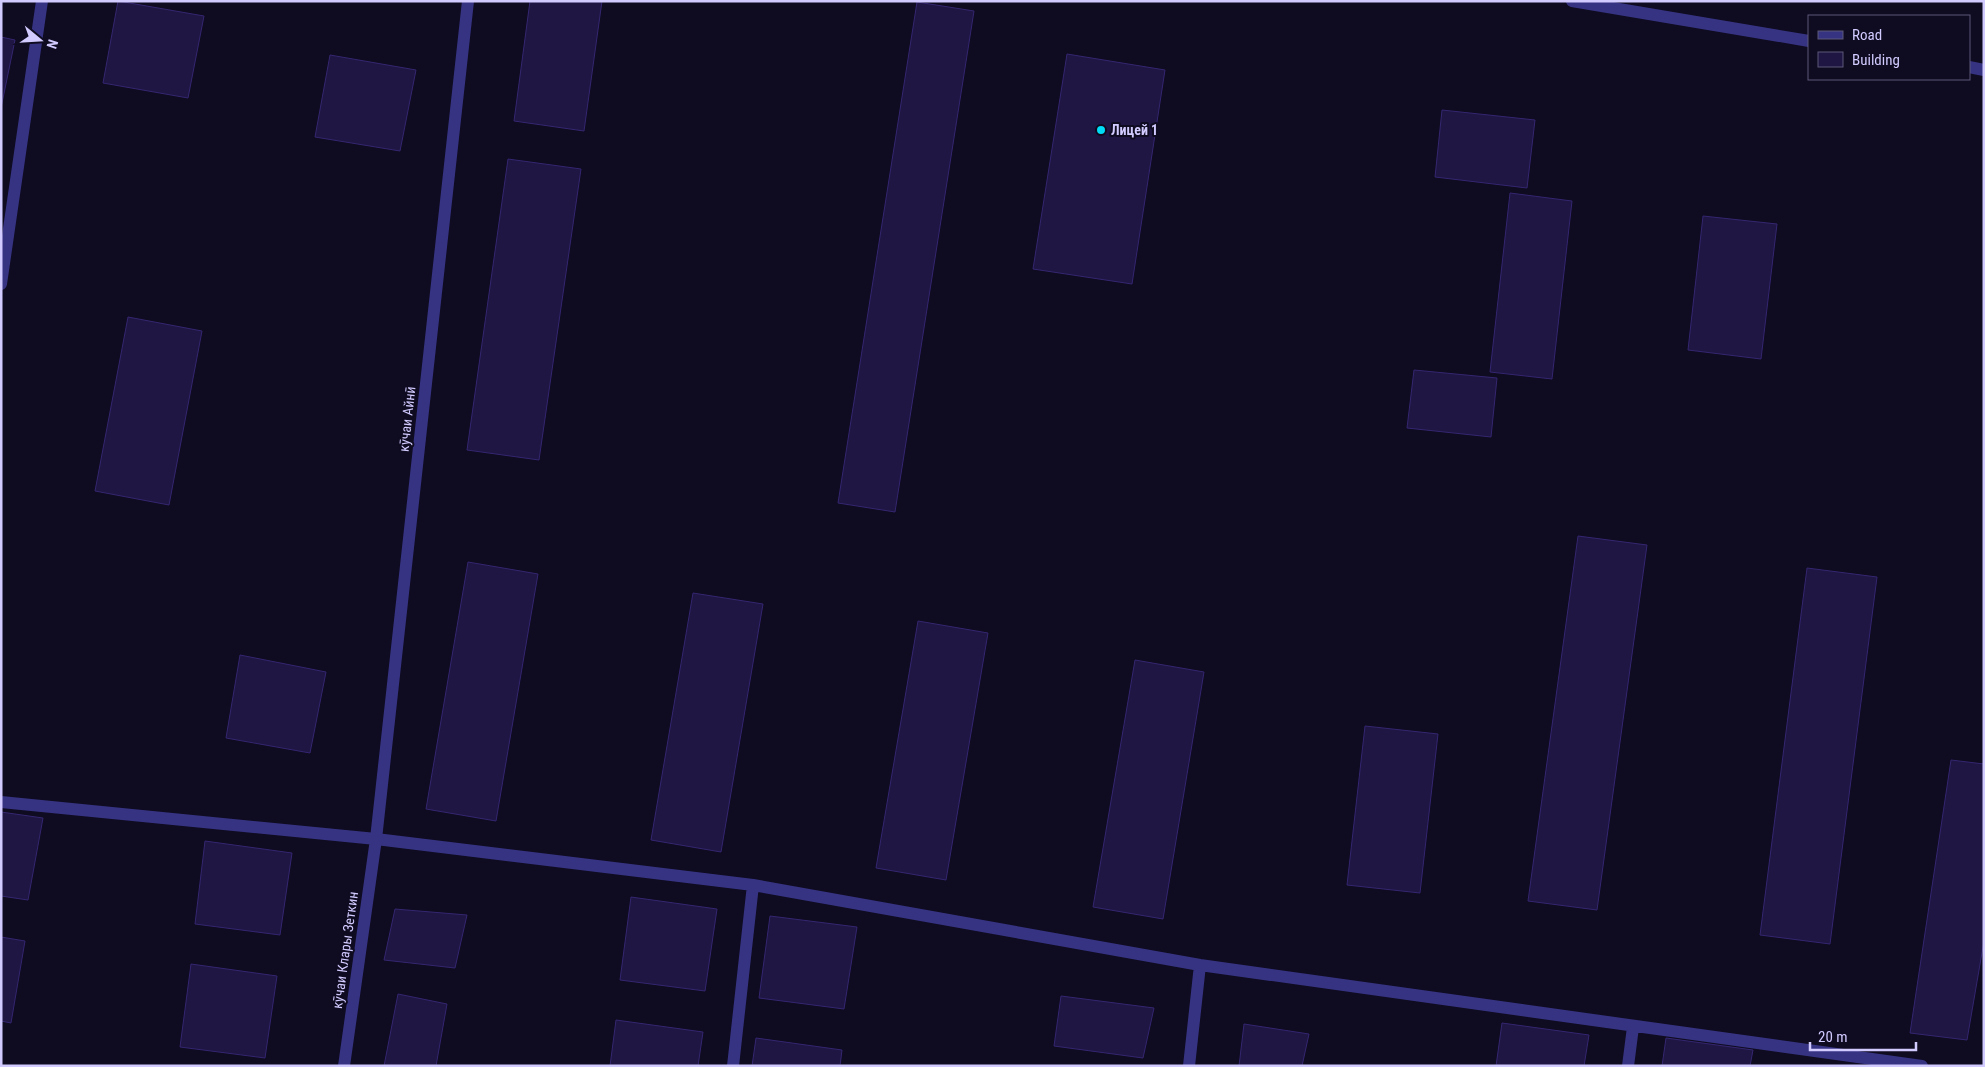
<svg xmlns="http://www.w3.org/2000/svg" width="1985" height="1067" font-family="'Roboto Condensed',sans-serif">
  <rect width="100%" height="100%" fill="#0f0b20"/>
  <path fill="#1f1643" stroke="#352670" d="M118,1L204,16L188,98L103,83Z
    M530,1H602L584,131L514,121Z
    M917,2L974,11L895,512L838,503Z
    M1,37L15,40L1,108Z
    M1067,54L1165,70L1132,284L1033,269Z
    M330,55L416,70L400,151L315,137Z
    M1442,110L1535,120L1527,188L1435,177Z
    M508,159L581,169L539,460L467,450Z
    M1510,193L1572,201L1552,379L1490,372Z
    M1703,216L1777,224L1761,359L1688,350Z
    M128,317L202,331L169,505L95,491Z
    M1414,370L1497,378L1491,437L1407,428Z
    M1578,536L1647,545L1597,910L1528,901Z
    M468,562L538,574L496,821L426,809Z
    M1807,568L1877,577L1830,944L1760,935Z
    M693,593L763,604L721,852L651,840Z
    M918,621L988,633L946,880L876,868Z
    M240,655L326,672L310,753L226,738Z
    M1135,660L1204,672L1163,919L1093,907Z
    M1365,726L1438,734L1420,893L1347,885Z
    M1951,760L1984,764V941L1967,1040L1910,1033Z
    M1,812L43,818L28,900L1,896Z
    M205,841L292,853L280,935L195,924Z
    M631,897L717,909L705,991L620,980Z
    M395,909L467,915L455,968L384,960Z
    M770,916L857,927L844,1009L759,998Z
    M1,937L25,941L11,1023L1,1021Z
    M191,964L277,976L265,1058L180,1047Z
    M398,994L447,1004L436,1066H384Z
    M1061,996L1154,1008L1143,1058L1054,1046Z
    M616,1020L703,1032L698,1066H610Z
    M1502,1023L1589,1035L1584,1066H1496Z
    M1244,1024L1309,1034L1302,1066H1239Z
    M756,1038L842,1050L840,1066H752Z
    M1666,1038L1753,1050L1750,1066H1662Z"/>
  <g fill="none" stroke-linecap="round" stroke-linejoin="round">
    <path stroke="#363383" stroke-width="12" d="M1572,1L1809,41
      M1969,67L1984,70
      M1,284L42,1
      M1,802L376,839L753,885L1200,965L1922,1066
      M344,1066L376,839L468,1
      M733,1066L753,885
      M1189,1066L1200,965
      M1628,1066L1633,1027"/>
  </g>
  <circle fill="#00dcf6" stroke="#0f0b20" stroke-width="2" cx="1101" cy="130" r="5"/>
  <g text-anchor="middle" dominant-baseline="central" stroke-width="4" stroke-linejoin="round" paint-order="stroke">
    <g font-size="14" font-weight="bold" fill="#d1cbff" stroke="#0f0b20" text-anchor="start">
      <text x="1111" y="130">Лицей 1</text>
    </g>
    <g font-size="14" fill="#d1cbff" stroke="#0f0b20">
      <text transform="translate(407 419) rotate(-84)">кӯчаи Айнӣ</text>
      <text transform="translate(345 950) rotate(-82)">кӯчаи Клары Зеткин</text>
    </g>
  </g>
  <rect width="1985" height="1067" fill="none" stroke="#d1cbff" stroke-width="5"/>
  <rect x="1808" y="15" width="162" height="65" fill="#0f0b20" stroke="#5d5879"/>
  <rect x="1818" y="31" width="25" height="8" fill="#363383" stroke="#5d5879"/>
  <text x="1852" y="40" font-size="15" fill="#d1cbff">Road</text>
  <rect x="1818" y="52" width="25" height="15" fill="#1f1643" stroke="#5d5879"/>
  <text x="1852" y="65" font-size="15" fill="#d1cbff">Building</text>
  <g transform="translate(40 40) rotate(108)" stroke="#0f0b20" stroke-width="4" paint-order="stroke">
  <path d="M0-4L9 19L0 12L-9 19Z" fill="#d1cbff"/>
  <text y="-8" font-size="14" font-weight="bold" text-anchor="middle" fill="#d1cbff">N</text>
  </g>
  <path d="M1810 1042v8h106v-8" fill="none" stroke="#d1cbff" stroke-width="2.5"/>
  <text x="1818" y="1042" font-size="15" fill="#d1cbff" stroke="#0f0b20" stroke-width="4" paint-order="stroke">20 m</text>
</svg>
